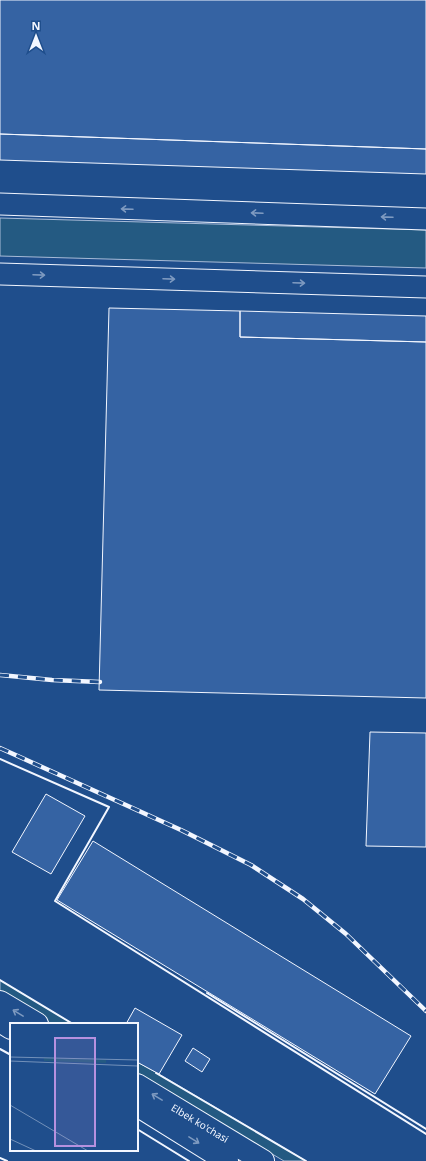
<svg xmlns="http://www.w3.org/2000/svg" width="426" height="1161" font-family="'Noto Sans',sans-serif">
  <rect width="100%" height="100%" fill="#1f4e8c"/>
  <path fill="#245a82" stroke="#a8bbd7" d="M0,218L426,230V268L0,256Z
    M0,980L73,1024H52L0,993Z
    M137,1062L159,1074L306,1161H284L137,1074Z"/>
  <path fill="#3563a3" stroke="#f2f6ff" d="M0,0H426V149L0,134Z
    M0,134L426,149V174L0,160Z
    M109,308L240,311V337L426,342V698L99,690Z
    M240,311L426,316V342L240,337Z
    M370,732L426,733V847L366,846Z
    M46,794L85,816L51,874L12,852Z
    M93,841L411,1036L375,1094L57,900Z
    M135,1008L182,1035L159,1074L137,1062V1024H126Z
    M193,1048L210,1059L202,1072L185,1061Z"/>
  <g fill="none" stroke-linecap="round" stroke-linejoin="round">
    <defs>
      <path id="minor" d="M0,204L426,219
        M0,274L426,287"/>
      <path id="major" d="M0,1002L37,1024
        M0,1021L11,1028
        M137,1085L263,1161
        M137,1105L227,1161"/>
    </defs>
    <use href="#minor" stroke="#f2f6ff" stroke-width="23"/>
    <use href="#major" stroke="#f2f6ff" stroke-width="24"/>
    <use href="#minor" stroke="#1f4e8c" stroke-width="21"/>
    <use href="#major" stroke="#1f4e8c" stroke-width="22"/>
    <defs>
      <path id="rail" d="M0,675L52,680L100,682
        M0,748L181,830L251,865L303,899L346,934L426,1011"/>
    </defs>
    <use href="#rail" stroke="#f2f6ff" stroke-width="4.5"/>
    <use href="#rail" stroke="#1f4e8c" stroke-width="3" stroke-dasharray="9" stroke-linecap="butt"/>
    <path stroke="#f2f6ff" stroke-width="2" d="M0,759L109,807L55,901L426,1134
      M0,980L73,1024
      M207,993L426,1129
      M0,1049L11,1055
      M156,1073L306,1161
      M137,1129L189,1161
      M0,1158L7,1161"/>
  </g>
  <defs><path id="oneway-shaft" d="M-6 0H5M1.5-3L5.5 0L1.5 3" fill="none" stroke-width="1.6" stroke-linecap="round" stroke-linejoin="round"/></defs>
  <g stroke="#7e9ac0">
    <use href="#oneway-shaft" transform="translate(127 209) rotate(-178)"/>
    <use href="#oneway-shaft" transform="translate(257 213) rotate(-178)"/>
    <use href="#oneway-shaft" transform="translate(387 217) rotate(-178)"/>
    <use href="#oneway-shaft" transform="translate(39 275) rotate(2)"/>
    <use href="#oneway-shaft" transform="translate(169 279) rotate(2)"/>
    <use href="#oneway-shaft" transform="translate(299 283) rotate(2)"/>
    <use href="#oneway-shaft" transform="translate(18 1013) rotate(-149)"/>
    <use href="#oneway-shaft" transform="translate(157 1097) rotate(-149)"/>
    <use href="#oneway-shaft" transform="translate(194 1140) rotate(32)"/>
  </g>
  <g text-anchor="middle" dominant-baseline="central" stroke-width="3" stroke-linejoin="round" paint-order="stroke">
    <g font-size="10" fill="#f2f6ff" stroke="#1f4e8c">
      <text transform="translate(200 1123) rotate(31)">Elbek ko'chasi</text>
    </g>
  </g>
  <g transform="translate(10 1023)">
    <rect width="128" height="128" fill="#1f4e8c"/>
    <path d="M34,35L96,37V40L34,38Z" fill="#245a82"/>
    <path fill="none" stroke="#7391ba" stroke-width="1" d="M0,34L128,37M0,38L128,43M0,82L78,128M0,116L26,128"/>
    <path fill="#b691df" fill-opacity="0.15" stroke="#b691df" stroke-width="2" d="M45,15H85V123H45Z"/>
    <rect width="128" height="128" fill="none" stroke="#f2f6ff" stroke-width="2"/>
  </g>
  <g transform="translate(36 36)" stroke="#1f4e8c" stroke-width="3" paint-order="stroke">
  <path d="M0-3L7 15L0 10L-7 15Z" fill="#f2f6ff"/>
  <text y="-6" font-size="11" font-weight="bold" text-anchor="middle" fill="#f2f6ff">N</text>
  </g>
</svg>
